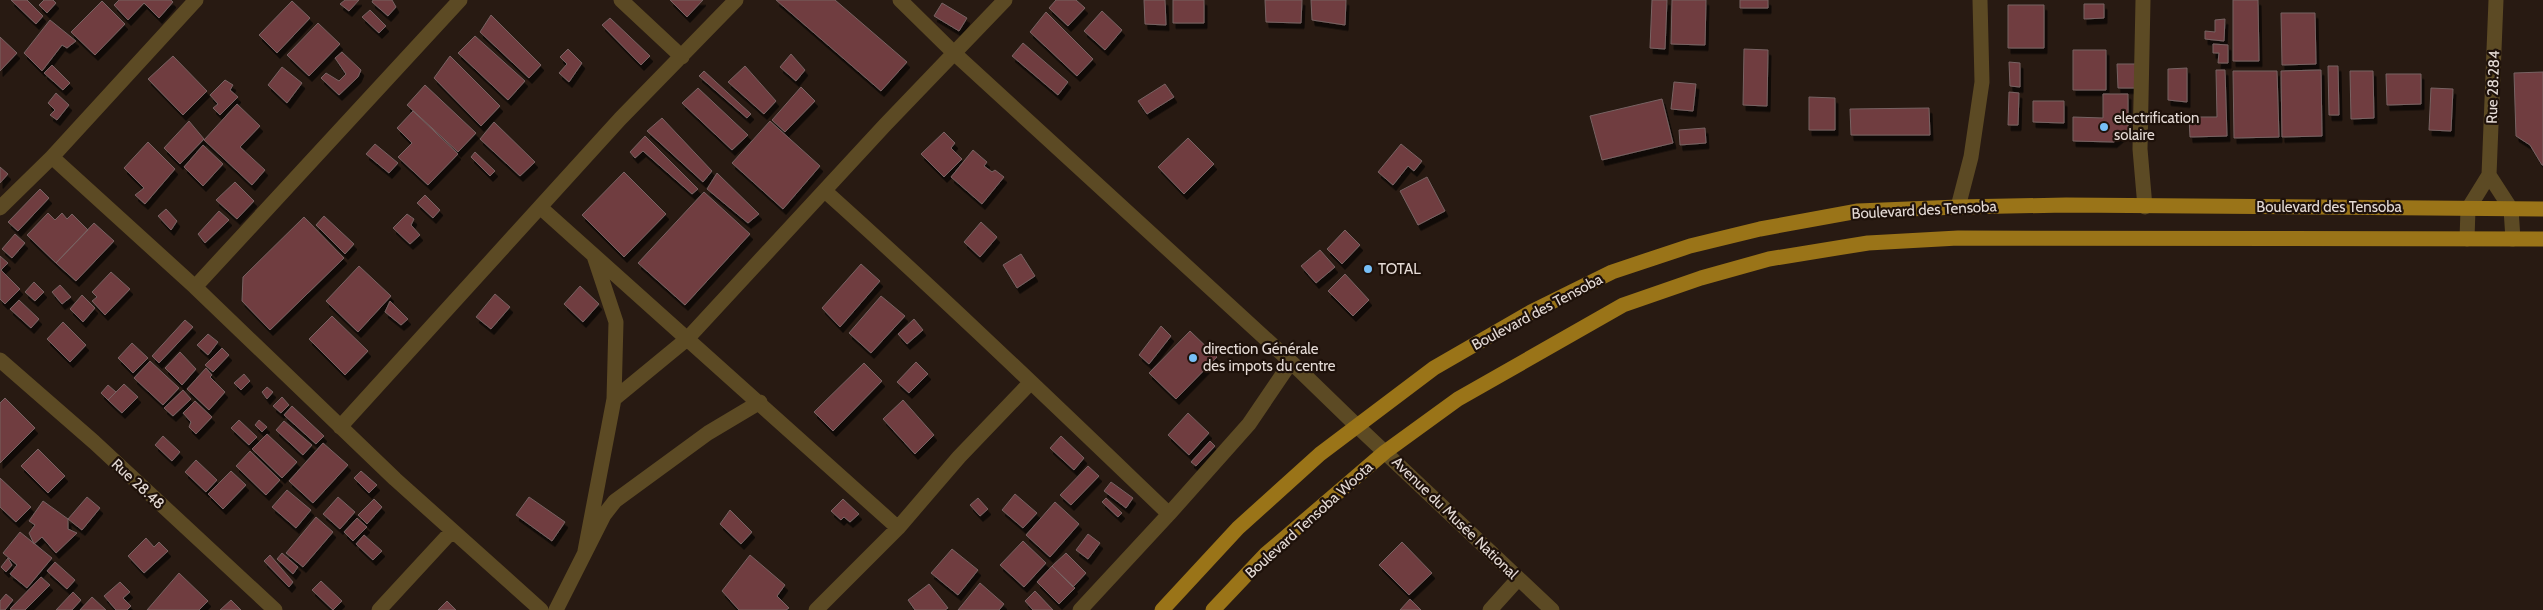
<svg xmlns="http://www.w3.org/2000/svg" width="2543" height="610" font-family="Cabin,sans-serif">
  <defs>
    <filter id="shadow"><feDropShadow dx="3" dy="5.5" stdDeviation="0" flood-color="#0009"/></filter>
  </defs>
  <rect width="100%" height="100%" fill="#281a12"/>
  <path fill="#6f3c3f" stroke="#786363" filter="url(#shadow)" d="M11,0H27L43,16L36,24Z
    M44,0H53L56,3L47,13L39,5Z
    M119,0H171L173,2L159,18L144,3L128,20L114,5Z
    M345,0H359L349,11L340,4Z
    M373,0H392L396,7L388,16L372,2Z
    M670,0H703L687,17Z
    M776,0H835L907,62L881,91Z
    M1056,0H1076L1085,8L1068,26L1049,8Z
    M1144,0H1165L1166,25L1145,24Z
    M1173,0H1204V23H1173Z
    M1265,0H1302L1301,23L1266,22Z
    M1311,0H1346L1345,25L1312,20Z
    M1652,0H1667L1665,49L1650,48Z
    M1672,0H1706L1705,45L1671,44Z
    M1740,0H1768V8H1740Z
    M2233,0H2258L2259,61H2233Z
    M102,1L125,24L95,55L71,32Z
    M292,1L310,18L277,53L259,35Z
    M942,3L967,18L959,31L934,16Z
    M2084,4H2104V18L2084,19Z
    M2008,5H2044V48H2008Z
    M370,10L386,26L379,33L362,17Z
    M1102,11L1122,30L1105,50L1084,31Z
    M1046,12L1093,59L1077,76L1030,32Z
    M2281,13H2315L2316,64L2282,65Z
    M491,15L541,65L529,78L480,32Z
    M610,18L650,56L641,65L602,25Z
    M2225,19L2224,41L2205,39V31L2215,32V20Z
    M50,20L76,41L67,48L62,45L42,71L24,53Z
    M318,23L340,44L309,76L287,55Z
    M475,36L525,81L508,100L458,53Z
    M0,37L17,53L0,71Z
    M1023,43L1068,82L1058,95L1012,56Z
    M2213,44L2228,45V63H2218L2219,53H2213Z
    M568,49L582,63L569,82L559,73L567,64L560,57Z
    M1744,49L1768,50L1767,106L1743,105Z
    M2073,50H2106V90H2073Z
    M342,52L361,70L358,77L339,95L321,78L326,73L339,81L346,74L335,58Z
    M791,54L805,70L796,81L780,67Z
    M173,56L207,91L183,115L148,79Z
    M450,56L500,106L481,126L434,78Z
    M2009,62L2020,63V87L2010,86Z
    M2117,64H2137L2135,88H2118Z
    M52,65L70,83L63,90L44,73Z
    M745,66L776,101L764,114L728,82Z
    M2328,66H2338L2339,115H2329Z
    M282,67L302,83L287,103L268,85Z
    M2187,68V102L2168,100V69Z
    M2216,70H2225L2227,136L2190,137L2189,117H2217Z
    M2321,70L2322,136L2282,137L2281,71Z
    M704,71L751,114L747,118L699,76Z
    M2233,71H2277L2279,137L2234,138Z
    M2350,71H2373L2374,118L2351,119Z
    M2543,72V165H2542L2530,145L2516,136L2514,73Z
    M2386,74H2421V104L2387,105Z
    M225,80L233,85L230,90L238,97L220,115L213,108L218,104L210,95Z
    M1674,82L1696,84L1693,111L1671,109Z
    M1165,84L1174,97L1147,114L1138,101Z
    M425,85L476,133L458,152L407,105Z
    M801,87L815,101L785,132L772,120Z
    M698,88L748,135L732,150L682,103Z
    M2431,88L2453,89L2451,131L2429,130Z
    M2009,92L2019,93L2018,125H2008Z
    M56,93L69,105L57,120L50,115L55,110L48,103Z
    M2103,94H2128V130L2114,142L2073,141V117L2103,118Z
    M1809,97L1835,98V130H1809Z
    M1662,99L1673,143L1602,160L1590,116Z
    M2033,101H2064V123L2033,122Z
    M237,104L260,126L240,147L265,170L252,185L204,140Z
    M1929,108L1930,135H1851L1850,109Z
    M413,111L458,154L428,185L398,157L412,143L397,128Z
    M662,118L712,171L703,182L647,131Z
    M189,121L204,139L180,164L164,148Z
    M770,121L820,166L783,209L732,163Z
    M494,122L535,162L520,176L480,139Z
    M1705,128L1706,143L1680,145L1679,130Z
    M944,132L955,143L951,148L962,159L944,177L921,154Z
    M645,136L698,189L692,194L643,151L635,158L630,152Z
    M1188,138L1214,164L1184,194L1158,167Z
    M148,142L175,169L145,204L135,195L144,188L124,168Z
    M375,144L398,163L389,173L366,154Z
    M1401,144L1422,161L1414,171L1408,166L1393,185L1378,172Z
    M203,145L223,164L203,186L184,167Z
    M973,150L987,162L984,166L992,172L995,170L1004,177L982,204L951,177Z
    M475,152L495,171L490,176L471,157Z
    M0,167L8,174L0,183Z
    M624,172L666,214L624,257L582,215Z
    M717,173L759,214L748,223L707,189Z
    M1427,177L1445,211L1418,225L1400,191Z
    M235,182L254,201L237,219L216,200Z
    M40,189L49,198L18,231L8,222Z
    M704,192L750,234L685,305L638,263Z
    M425,195L440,210L433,218L417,203Z
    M166,209L177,221L171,230L158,216Z
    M219,211L229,220L205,243L198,234Z
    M48,213L55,220L62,213L67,219L72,214L88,230L56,263L27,235Z
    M407,214L414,219L411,225L420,235L410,244L393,228Z
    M324,216L354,244L345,254L316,225Z
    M304,217L344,258L270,330L242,301L243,277Z
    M981,222L997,237L980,257L964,242Z
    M94,223L114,241L76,281L56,263Z
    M1345,230L1360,245L1342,264L1327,249Z
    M15,234L25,243L12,258L2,249Z
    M1320,250L1335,267L1316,283L1301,266Z
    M1021,254L1035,276L1017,288L1003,265Z
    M0,256L8,263L1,270L20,289L5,304L0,299Z
    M861,264L880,281L840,327L822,308Z
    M359,266L391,296L358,332L326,301Z
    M111,272L130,289L105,315L92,301L97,297L92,292Z
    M1345,274L1369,300L1353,316L1328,291Z
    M34,282L44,292L35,301L25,292Z
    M60,285L71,297L62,304L52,292Z
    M580,286L599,304L583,322L564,304Z
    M495,294L510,307L491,329L476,317Z
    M82,295L95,308L83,322L70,309Z
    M881,296L905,316L871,353L849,333Z
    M19,300L39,319L31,328L10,309Z
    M390,301L408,319L401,325L385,312Z
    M332,316L368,351L345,375L309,339Z
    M914,319L923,330L907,344L898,334Z
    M185,320L193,327L159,363L152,356Z
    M63,322L86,345L70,362L47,339Z
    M1161,326L1171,336L1149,364L1139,355Z
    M1190,331L1217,357L1176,399L1149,373Z
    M208,334L218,342L208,355L197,345Z
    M132,343L148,358L133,373L118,358Z
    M222,348L229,355L213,372L205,365Z
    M180,352L196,369L182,385L165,368Z
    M150,361L179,388L163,405L134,378Z
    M916,362L928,374L909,393L897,382Z
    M864,363L882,381L833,431L814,412Z
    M206,368L212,375L210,377L225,392L209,410L187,389Z
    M244,374L250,381L241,390L234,383Z
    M124,384L138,397L122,413L108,400Z
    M108,385L116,392L108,400L101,393Z
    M267,387L273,392L267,399L262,392Z
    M183,390L191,399L173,416L164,408Z
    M282,397L289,405L281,413L273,406Z
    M5,398L35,428L0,463V403Z
    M903,400L934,435L915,454L883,419Z
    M195,401L212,417L196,434L189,427L191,422L183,413Z
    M292,406L324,436L316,444L284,415Z
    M1188,413L1209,433L1189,455L1168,435Z
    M239,420L257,437L249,445L231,428Z
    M259,420L267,427L262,432L255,425Z
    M284,421L312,445L303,455L276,430Z
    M267,434L297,462L282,478L252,449Z
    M163,436L180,452L172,461L155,445Z
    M1061,436L1084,458L1074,470L1050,448Z
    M1210,441L1215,446L1196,466L1191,462Z
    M323,443L348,465L313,503L289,481Z
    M38,449L65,476L48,493L21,466Z
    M250,451L280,480L266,495L236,466Z
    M196,460L217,480L206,492L185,472Z
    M1088,466L1099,476L1071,505L1060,495Z
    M231,471L246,485L223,509L208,494Z
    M361,471L377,485L369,493L354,478Z
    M0,478L31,507L16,522L0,507Z
    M1111,482L1133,498L1126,508L1104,491Z
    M287,490L311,510L296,528L272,507Z
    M1015,494L1037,513L1023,528L1002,510Z
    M87,497L100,508L82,530L68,519Z
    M338,497L355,512L340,529L323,514Z
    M529,497L565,522L552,541L516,515Z
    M978,498L988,509L980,516L970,505Z
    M1106,498L1122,513L1118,517L1102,502Z
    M374,499L382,507L367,524L358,515Z
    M843,499L859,514L850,522L844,517L841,520L831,511Z
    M43,501L68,519V529L77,533L56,553L42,537L34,544L29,533L35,525L29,521Z
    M1055,502L1079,524L1050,557L1026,535Z
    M730,510L752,532L741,544L720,524Z
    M316,517L333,532L303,567L286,553Z
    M357,518L367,527L353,541L344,532Z
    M20,532L52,558L27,588L10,574L17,565L3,553Z
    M1088,534L1100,543L1088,559L1076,550Z
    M364,535L382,551L373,560L356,544Z
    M146,538L154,547L159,542L168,551L144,573L128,556Z
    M1023,541L1046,563L1024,587L1000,565Z
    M1402,542L1432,573L1409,595L1379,565Z
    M952,549L978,570L958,595L931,573Z
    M282,553L298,567L293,574L277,559Z
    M1066,553L1086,573L1073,587L1052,566Z
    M270,555L293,582L289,587L264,561Z
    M750,555L785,585L777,596L789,608L786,610H739L722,591Z
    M8,558L12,565L6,572L1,567Z
    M55,562L75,580L67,589L47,571Z
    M1052,566L1075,588L1059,604L1037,582Z
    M179,573L208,601L199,610H147Z
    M41,577L50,585L25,610H12L10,609Z
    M321,581L342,601L333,610L312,590Z
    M120,582L130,592L123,598L131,606L127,610H116L104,596Z
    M980,583L1004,604L999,610H958Z
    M929,584L948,608L945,610H915L908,600Z
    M1035,591L1053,610H1033L1025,601Z
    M73,592L81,600L72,610H56Z
    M6,594L13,600L5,610H0V601Z
    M92,597L106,610H80Z
    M1410,599L1421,610H1400Z
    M231,600L241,610H220Z
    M447,601L456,610H438Z"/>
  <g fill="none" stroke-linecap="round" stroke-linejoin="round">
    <path stroke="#5c4a24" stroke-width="15" d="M621,0L682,57
      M900,0L954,53L1291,362L1357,426
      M2143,0L2140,149L2145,207
      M52,157L195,287L395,479L541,610
      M2489,175L2511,209L2513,239
      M825,191C942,296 1055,405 1169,514L1080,610
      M540,207L898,528
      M1958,207L1971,157L1982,82L1980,0
      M0,208L52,157L196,0
      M2467,239L2468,209L2489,175L2496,0
      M195,287L460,0
      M0,360L94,442L275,610
      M614,399L687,339L885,125L1005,0
      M340,427L620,119L736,0
      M1169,514L1249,424L1291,362
      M585,551L614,399L616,322L594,256
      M379,610L452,531
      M556,610L604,515L615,501L708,433L760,402
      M816,610L898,528L959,457L1030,383
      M1490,610L1518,579"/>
    <path stroke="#5c4a24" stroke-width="15" d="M1357,426L1552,610"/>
    <path stroke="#9a7418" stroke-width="15" d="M1162,610L1238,528L1320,454L1434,368L1531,312L1612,272L1690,246L1760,229L1858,211L1958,207L2066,205L2543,209
      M1213,610L1266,554L1385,452L1458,399L1623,305L1701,278L1769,259L1868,243L1958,238L2543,239"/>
  </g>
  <g fill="#77bff7" stroke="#1e110a" stroke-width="2">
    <circle cx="2104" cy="127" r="5"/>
    <circle cx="1368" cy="269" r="5"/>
    <circle cx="1193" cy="358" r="5"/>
  </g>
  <g text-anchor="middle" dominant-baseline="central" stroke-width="4.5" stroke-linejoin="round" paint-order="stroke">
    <g font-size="15" fill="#e4dad5" stroke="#1e110a">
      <text transform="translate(2493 87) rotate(-88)">Rue 28.284</text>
      <text x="2329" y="207">Boulevard des Tensoba</text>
      <text transform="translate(1924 210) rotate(-3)">Boulevard des Tensoba</text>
      <text transform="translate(1537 312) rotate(-28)">Boulevard des Tensoba</text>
      <text transform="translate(138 484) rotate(43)">Rue 28.48</text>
      <text transform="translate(1455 518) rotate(44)">Avenue du Musée National</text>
      <text transform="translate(1309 520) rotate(-42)">Boulevard Tensoba Woota</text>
    </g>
    <g font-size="15" fill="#e4dad5" stroke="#1e110a" text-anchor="start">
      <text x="2114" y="118">electrification<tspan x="2114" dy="17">solaire</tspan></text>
      <text x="1378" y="269">TOTAL</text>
      <text x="1203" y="349">direction Générale<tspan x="1203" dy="17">des impots du centre</tspan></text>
    </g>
  </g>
</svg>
